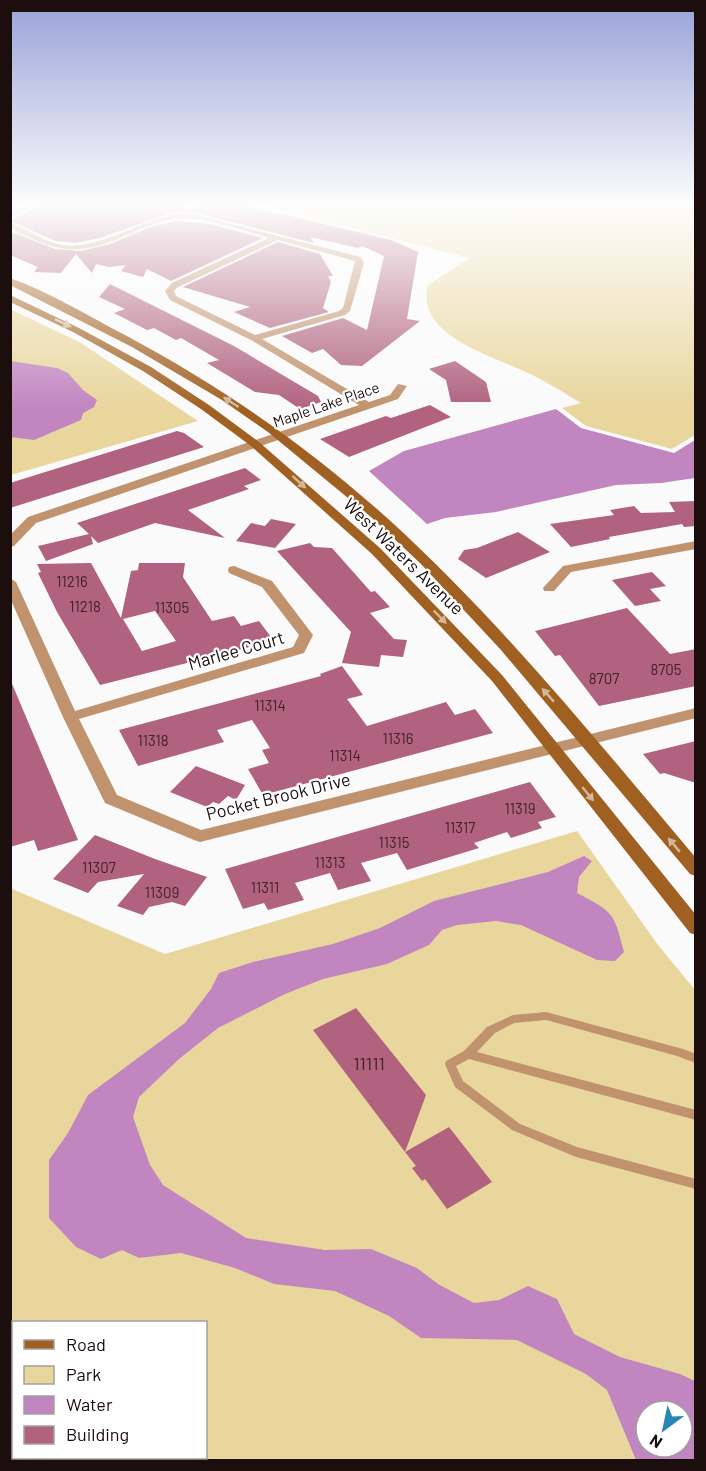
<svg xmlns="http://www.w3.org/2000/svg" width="706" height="1471" font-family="Barlow,sans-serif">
  <rect width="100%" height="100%" fill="#fafafa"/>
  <path fill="#e9d69d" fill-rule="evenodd" d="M257,204H695V435L672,449L586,426L562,408L581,403C561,391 541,378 519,369C486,354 415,333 428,285L470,258Z
    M10,309L81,343L198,421L11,475Z
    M577,831L658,945L695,990V1460H11L10,888L165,954ZM14,1322H206V1458H14ZM646,1411H682V1447H646Z"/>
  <path fill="#c186c0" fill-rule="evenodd" d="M10,361L57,368L68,373L83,390L97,400L94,407L83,413L81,420L34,440L11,437Z
    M556,409L581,428L674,453L695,440V478L661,483L616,485L496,512L445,518L427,524L369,471L404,451Z
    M584,856L592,861L579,877L577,893C613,912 614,912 624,952L615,961L597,960L521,925L496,921L457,925L442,930L429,945L387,964L323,979L285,994L218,1028L179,1059L139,1097L133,1117L150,1165L163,1185L246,1238L325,1250L371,1249L417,1268L438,1284L474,1303L499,1300L528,1286L557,1299L574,1334L620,1357L680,1374L695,1381V1460H636L607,1390L586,1374L517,1340L421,1338L389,1316L335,1291L274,1284L235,1268L181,1253L139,1258L122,1250L101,1259L76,1247L49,1218V1160L68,1133L88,1095L185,1023L211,989L219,973L253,962L333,944L380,928L434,901L548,872ZM646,1411H682V1447H646Z"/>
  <path fill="#b0627e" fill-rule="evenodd" d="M43,204H182L189,211L203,204H239L391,240L418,252L407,319L420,321L362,366L341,365L323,349L312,353L282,336L343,318L367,330L384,256L362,246L358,248L310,237L314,243L192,212H173L103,237L76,243L56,241L10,221Z
    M175,221L210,224L263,238L171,281L147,269L143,277L121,271L126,265L109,267L96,264L92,273L76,254L61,273L34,272L38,267L10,255V231L55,249L81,251L110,244L151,227Z
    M278,242L320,254L333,276H328L331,282L323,308L329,312L270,328L234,312L250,307L183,287Z
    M110,284L234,346L318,396L321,402L300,409L279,395L255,392L207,363L219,360L181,338L176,340L154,328L147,330L114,313L125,309L99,297Z
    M455,361L486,382L491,402H451L446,380L429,369Z
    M430,405L451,417L349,457L320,439L386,416L391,418Z
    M177,431L184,433L204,447L10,508V483Z
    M245,468L261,480L244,486L249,489L188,510L225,538L155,523L98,543L91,536L93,544L46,561L38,546L89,534L77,523Z
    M696,501V526L684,527L682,524L609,537L610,539L571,547L550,524L614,515L610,510L634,506L641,513L675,512L669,502Z
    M271,519L296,524L275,548L236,541L251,523L265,526Z
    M518,532L550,552L486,578L458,559L464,550L477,548Z
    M310,543L314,547L332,548L371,592L375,591L390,607L370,613L394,639L407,640L403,657L381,655L379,667L342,663L351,632L277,551Z
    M91,563L121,618L131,571L138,570L139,563H185L183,577L212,621L234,616L241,626L259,621L274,641L100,685L57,612L38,573L41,572L37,564ZM155,611L176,641L142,651L123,619Z
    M652,572L666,586L650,589L661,601L635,606L612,580Z
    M627,608L670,654L696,649V686L599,706L560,655L555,656L535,631Z
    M342,666L363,695L347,699L367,726L446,702L455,715L475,709L493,733L263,795L248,769L269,763L262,750L270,748L252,720L217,730L224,742L138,766L119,730L321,676L320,674Z
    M10,679L78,840L38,851L34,840L10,847Z
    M696,741V783L664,773L660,774L643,754Z
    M196,766L245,785L236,800L228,796L219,804L213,802L207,807L170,792Z
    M530,782L556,817L538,822L542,828L511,838L507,832L474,843L479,848L407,870L397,853L361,863L371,881L338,890L330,873L295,883L304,900L268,910L264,903L243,909L225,869Z
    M95,835L155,859L207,877L185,906L172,902L149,907L143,915L117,906L144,874L98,882L88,893L53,879Z
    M356,1008L426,1095L405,1152L313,1030Z
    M449,1127L492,1182L447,1209L425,1179L422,1181L412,1168L416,1166L405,1152Z"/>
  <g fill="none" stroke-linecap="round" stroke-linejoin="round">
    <path fill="#c0936e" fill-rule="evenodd" d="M546,1012L683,1049L696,1054V1063L677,1056L546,1020L514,1023L495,1033L477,1052L696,1110V1120L469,1059L456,1066L463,1081L520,1124L577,1147L696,1179V1189L576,1157L512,1130L455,1087L445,1064L446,1061L464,1051L487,1027L513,1015Z"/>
    <path fill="#c0936e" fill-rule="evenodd" d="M29,204H41L10,217V212Z
      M174,214H192L361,257L364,263L350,311L345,315L262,339L369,402L390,395L398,384L407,386L398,399L36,523L14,546L10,547V535L28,517L359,405L251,340L170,300L165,291L172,283L269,238C240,230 205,216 175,219C158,221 143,228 127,235C76,257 60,253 10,228V223C28,229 44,242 62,245C98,250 138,222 174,214ZM278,240L355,261L343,308L339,311L255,335L176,296L174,291L178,287Z
      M696,541V549L571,572L554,591H544L543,588L563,566Z
      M234,566L272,581L313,635L304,653L79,719L117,795L201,830L696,708V718L200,842L194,840L105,803L63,717L10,598V578L16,582L75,711L293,647L299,635L262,587L229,573L228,570L229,567Z"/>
    <path fill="#a06021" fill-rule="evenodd" d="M10,278C50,292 88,316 125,335C219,385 307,446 386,517C500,620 597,741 696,858V876L690,874L501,650L421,564L371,517L268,432L222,400L132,347L10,285Z
      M10,295L79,328L151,367L209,405L259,442L380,548L502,675L696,915V935L690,933L492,681L372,554L251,446L201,409L143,371L73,332L10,302Z"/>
  </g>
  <defs><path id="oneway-solid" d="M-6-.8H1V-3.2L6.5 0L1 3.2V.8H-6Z" transform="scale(1.5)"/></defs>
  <g fill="#d4b79b">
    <use href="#oneway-solid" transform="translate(63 323) rotate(26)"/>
    <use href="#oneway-solid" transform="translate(231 402) rotate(-147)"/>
    <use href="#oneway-solid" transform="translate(299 482) rotate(42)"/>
    <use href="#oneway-solid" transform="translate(440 617) rotate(46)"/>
    <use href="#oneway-solid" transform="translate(548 695) rotate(-131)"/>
    <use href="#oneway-solid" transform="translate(588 794) rotate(51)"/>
    <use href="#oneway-solid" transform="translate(674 845) rotate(-130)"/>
  </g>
  <linearGradient id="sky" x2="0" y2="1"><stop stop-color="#98a2d8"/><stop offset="0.5" stop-color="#fdfdfd"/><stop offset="1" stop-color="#fdfdfd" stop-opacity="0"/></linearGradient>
  <rect width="706" height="410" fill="url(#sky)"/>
  <g text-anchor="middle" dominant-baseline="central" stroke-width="4.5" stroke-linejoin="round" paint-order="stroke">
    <g font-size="15" fill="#1b0e0d" stroke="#fff">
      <text transform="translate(326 404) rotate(-19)">Maple Lake Place</text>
    </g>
    <g font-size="15" fill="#402329">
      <text x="72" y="581">11216</text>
      <text x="85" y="606">11218</text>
      <text x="172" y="607">11305</text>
      <text x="666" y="669">8705</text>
      <text x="604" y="678">8707</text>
      <text x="270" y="705">11314</text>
      <text x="398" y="738">11316</text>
      <text x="153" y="740">11318</text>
      <text x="345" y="755">11314</text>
      <text x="520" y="808">11319</text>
      <text x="460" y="827">11317</text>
      <text x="394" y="842">11315</text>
      <text x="330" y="862">11313</text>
      <text x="99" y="867">11307</text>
      <text x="265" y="887">11311</text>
      <text x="162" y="892">11309</text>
    </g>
    <g font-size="18" fill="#1b0e0d" stroke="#fff">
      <text transform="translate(404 556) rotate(44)">West Waters Avenue</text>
      <text transform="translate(236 650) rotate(-16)">Marlee Court</text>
      <text transform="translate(278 796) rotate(-14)">Pocket Brook Drive</text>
    </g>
    <g font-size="18" fill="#402329">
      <text x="369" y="1063">11111</text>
    </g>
  </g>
  <rect width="706" height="1471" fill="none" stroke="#1b0e0d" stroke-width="24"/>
  <rect x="12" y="1321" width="195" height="138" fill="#ffffff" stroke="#a49f9e" stroke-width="1.5"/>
  <rect x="24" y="1340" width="30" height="9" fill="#a06021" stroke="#a49f9e" stroke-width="1.5"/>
  <text x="66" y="1351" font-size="18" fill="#1b0e0d">Road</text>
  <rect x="24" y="1366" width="30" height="18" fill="#e9d69d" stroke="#a49f9e" stroke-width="1.5"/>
  <text x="66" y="1381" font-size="18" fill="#1b0e0d">Park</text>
  <rect x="24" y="1396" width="30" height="18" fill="#c186c0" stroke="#a49f9e" stroke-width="1.5"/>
  <text x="66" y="1411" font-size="18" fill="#1b0e0d">Water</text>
  <rect x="24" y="1426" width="30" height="18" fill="#b0627e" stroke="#a49f9e" stroke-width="1.5"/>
  <text x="66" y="1441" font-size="18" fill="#1b0e0d">Building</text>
  <g transform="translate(664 1429) rotate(213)"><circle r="28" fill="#ffffff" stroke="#a49f9e" stroke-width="1.5"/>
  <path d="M0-4.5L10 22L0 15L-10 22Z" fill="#2886b2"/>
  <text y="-9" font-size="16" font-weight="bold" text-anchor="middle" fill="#1b0e0d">N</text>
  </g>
</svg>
